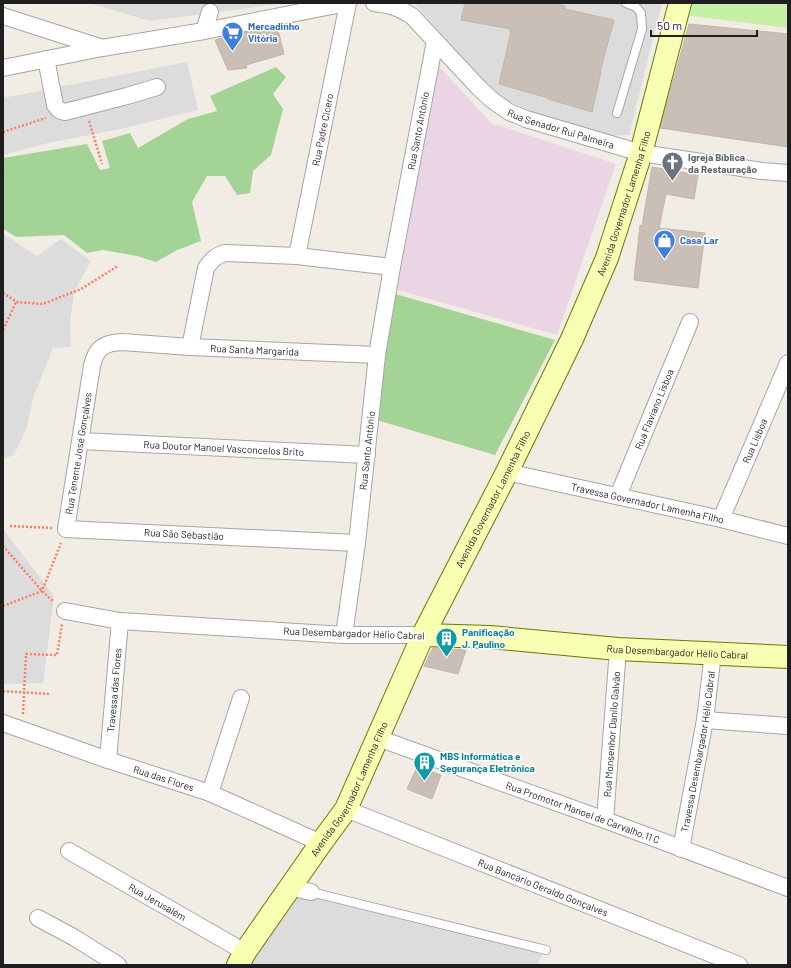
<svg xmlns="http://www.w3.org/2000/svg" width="791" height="968" font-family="Barlow,sans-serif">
  <rect width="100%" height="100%" fill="#f1ede4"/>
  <path fill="#dddcdc" d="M89,3H286L150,21Z
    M410,3H662L629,135L606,136L533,115L490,89L415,4Z
    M187,62L198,110L125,128L48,143L3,155V98Z
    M3,234L37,256L61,239L91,261L74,292L70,325L71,347L53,348L33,398L27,427L14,455L3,459Z
    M3,529L54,596L43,683L3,684Z
    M306,885L543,953L537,965H249Z"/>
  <path fill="#ead5e5" d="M435,62L491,123L616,164L557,335L394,289Z"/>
  <path fill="#c6f0a5" d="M692,3H788V28L690,16Z"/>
  <path fill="#a4d495" d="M276,67L286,77L273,94L283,109L271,155L253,171L250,193L237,195L225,176H207L192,202L201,241L177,250L156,262L137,256L103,250L87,253L64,235L16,237L3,229V158L87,144L100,170L110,168L102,141L130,133L138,148L188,119L217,111L210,96Z
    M392,293L555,340L495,455L373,419Z"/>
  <path fill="#c9bfb7" stroke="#c4b4a5" d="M465,3H554L565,6V9L614,20L600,72H601L592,112L548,99V98L499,84L511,32H510L511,29L461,20Z
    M689,24L788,34V147L660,128Z
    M277,26L284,54L246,65L247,68L228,70L215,40L231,35Z
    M652,167L698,175L694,199L666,194L659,228L705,233L698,288L634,280L640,225L642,226Z
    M433,648L466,650L458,674L424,666Z
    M417,767L441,775L432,799L407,789Z"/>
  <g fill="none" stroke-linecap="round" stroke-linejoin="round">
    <defs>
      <path id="lane" d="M617,113L642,29L641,13L636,7L626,3
        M311,892L546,950"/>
      <g id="street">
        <path id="s1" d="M374,3C390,5 398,7 412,16L479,88L492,100L509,112L526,119L641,153L762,171L788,173"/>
        <path d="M3,16L100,47"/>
        <path d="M204,31L210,12"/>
        <path d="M46,59L55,105L58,109L61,111L65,112L127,96L157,87"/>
        <path d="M3,68L102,48L204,31L347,3"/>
        <path id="s2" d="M297,256L348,3"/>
        <path d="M190,347L206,268C212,260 215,256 225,253L297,256L392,267"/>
        <path id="s3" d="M81,441L367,455"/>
        <path id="s4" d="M507,472L721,519L788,536"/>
        <path id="s5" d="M618,496L690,322"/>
        <path id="s6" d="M721,519L788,363"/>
        <path id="s7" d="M357,543L66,529L92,366C96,348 103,343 122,342L190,347L377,355"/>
        <path d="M65,611L120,621L344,635H423"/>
        <path id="s8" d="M344,635L357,543L377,355L392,267L435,41"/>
        <path d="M705,720L788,726"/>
        <path id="s9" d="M3,723L108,760L210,793L321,843"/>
        <path id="s10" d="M378,738L605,820L788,888"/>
        <path id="s11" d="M108,760L120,621"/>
        <path d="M210,793L241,698"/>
        <path id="s12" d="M346,809L739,965"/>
        <path id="s13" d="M605,820L618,649"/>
        <path id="s14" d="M681,849L705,720L713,653"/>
        <path id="s15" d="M69,851L245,952"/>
        <path d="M290,887L311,892"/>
        <path d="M38,918L75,938L118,965"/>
      </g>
      <g id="secondary">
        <path id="s16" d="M423,635L490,637L618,649L788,657"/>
        <path id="s17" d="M238,965L245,952L321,843L346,809L423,635L507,472L572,339L607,258L641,153L680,3"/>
      </g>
    </defs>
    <use href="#lane" stroke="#a6a6a6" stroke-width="10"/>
    <use href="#street" stroke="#a6a6a6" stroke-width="18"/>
    <use href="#secondary" stroke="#687b00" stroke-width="24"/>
    <path stroke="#ff7e66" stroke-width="2.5" stroke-dasharray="2 2" stroke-linecap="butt" d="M89,121L102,164
      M3,132L46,118
      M3,171L4,174
      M3,293L17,302L43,304L81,289L118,266
      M3,330L16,302
      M10,526L52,528
      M3,546L42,591L54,602
      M3,606L42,591L61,543
      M3,691L49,694
      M23,714L26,654L57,655L62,624"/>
    <use href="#lane" stroke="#fff" stroke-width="8"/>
    <use href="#street" stroke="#fff" stroke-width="16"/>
    <use href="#secondary" stroke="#f7ffb3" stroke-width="22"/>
  </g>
  <defs>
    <symbol id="supermarket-pin" viewBox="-11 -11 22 30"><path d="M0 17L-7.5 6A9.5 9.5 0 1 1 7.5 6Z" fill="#3f7fe0" stroke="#fff"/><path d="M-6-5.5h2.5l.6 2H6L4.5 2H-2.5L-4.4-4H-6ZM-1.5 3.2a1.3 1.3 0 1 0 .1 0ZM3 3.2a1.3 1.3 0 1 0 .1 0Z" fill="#fff"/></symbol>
    <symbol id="church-pin" viewBox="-11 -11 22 30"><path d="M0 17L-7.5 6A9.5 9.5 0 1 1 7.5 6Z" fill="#6b7280" stroke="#fff"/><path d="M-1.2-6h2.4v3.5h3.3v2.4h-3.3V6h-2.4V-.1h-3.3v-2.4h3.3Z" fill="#fff"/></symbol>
    <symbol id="shop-pin" viewBox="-11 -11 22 30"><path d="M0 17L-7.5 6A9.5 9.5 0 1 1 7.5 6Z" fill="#3f7fe0" stroke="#fff"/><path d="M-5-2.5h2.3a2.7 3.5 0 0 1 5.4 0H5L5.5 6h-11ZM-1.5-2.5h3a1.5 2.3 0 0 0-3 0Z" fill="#fff"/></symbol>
    <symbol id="building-pin" viewBox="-11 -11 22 30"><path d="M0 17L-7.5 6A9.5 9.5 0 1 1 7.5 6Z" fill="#0f9aa8" stroke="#fff"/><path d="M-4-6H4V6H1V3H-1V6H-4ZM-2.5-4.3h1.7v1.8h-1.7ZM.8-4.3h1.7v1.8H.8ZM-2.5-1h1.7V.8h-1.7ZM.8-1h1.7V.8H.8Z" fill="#fff"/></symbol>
  </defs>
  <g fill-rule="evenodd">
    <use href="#supermarket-pin" x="220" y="20" width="25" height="34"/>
    <use href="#church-pin" x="660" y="150" width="25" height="34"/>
    <use href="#shop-pin" x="652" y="228" width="25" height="34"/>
    <use href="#building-pin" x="434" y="626" width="25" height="34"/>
    <use href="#building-pin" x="412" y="750" width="25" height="34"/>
  </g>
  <g text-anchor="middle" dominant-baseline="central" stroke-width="3" stroke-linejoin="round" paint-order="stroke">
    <g font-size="10" font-weight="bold" fill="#366cbe" stroke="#fff" text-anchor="start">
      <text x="248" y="26">Mercadinho<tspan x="248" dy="12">Vitória</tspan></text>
      <text x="680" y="240">Casa Lar</text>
    </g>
    <g font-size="10" fill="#1f1f1f" stroke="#fff">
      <text stroke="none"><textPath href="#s1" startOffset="232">Rua Senador Rui Palmeira</textPath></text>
      <text stroke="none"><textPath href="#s2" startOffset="129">Rua Padre Cícero</textPath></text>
      <text stroke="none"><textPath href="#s8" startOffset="510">Rua Santo Antônio</textPath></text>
      <text stroke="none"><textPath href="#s17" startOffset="857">Avenida Governador Lamenha Filho</textPath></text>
      <text stroke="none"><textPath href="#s7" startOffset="632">Rua Santa Margarida</textPath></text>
      <text stroke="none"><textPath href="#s5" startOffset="94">Rua Flaviano Lisboa</textPath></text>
      <text stroke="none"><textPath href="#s6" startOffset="85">Rua Lisboa</textPath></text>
      <text stroke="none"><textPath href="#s3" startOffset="143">Rua Doutor Manoel Vasconcelos Brito</textPath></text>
      <text stroke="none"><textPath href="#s8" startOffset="186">Rua Santo Antônio</textPath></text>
      <text stroke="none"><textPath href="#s7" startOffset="368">Rua Tenente José Gonçalves</textPath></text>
      <text stroke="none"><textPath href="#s17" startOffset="533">Avenida Governador Lamenha Filho</textPath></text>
      <text stroke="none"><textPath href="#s4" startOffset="144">Travessa Governador Lamenha Filho</textPath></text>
      <text transform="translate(184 534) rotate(3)">Rua São Sebastião</text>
      <text transform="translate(354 633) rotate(2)">Rua Desembargador Hélio Cabral</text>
      <text stroke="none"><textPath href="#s16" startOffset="255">Rua Desembargador Hélio Cabral</textPath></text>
      <text stroke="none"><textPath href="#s11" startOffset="70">Travessa das Flores</textPath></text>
      <text stroke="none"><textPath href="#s13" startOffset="86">Rua Monsenhor Danilo Galvão</textPath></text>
      <text stroke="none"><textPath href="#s14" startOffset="99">Travessa Desembargador Hélio Cabral</textPath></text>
      <text stroke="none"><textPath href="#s9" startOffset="170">Rua das Flores</textPath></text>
      <text stroke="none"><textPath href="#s17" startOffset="209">Avenida Governador Lamenha Filho</textPath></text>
      <text stroke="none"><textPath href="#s10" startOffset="218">Rua Promotor Manoel de Carvalho,11 C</textPath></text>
      <text stroke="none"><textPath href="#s12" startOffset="212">Rua Bancário Geraldo Gonçalves</textPath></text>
      <text stroke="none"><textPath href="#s15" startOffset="102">Rua Jerusalém</textPath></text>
    </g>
    <g font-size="10" font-weight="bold" fill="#5b616d" stroke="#fff" text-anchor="start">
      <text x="688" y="157">Igreja Bíblica<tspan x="688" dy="12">da Restauração</tspan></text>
    </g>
    <g font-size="10" font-weight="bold" fill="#0d838f" stroke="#fff" text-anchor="start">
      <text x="462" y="632">Panificação<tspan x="462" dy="12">J. Paulino</tspan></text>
      <text x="440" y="756">MBS Informática e<tspan x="440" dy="12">Segurança Eletrônica</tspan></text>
    </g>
  </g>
  <rect width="791" height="968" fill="none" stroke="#1f1f1f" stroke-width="8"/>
  <path d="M651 30v6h106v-6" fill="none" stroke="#1f1f1f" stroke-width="2"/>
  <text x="657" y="30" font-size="12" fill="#1f1f1f" stroke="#ffffff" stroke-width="3" paint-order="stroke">50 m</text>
</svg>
